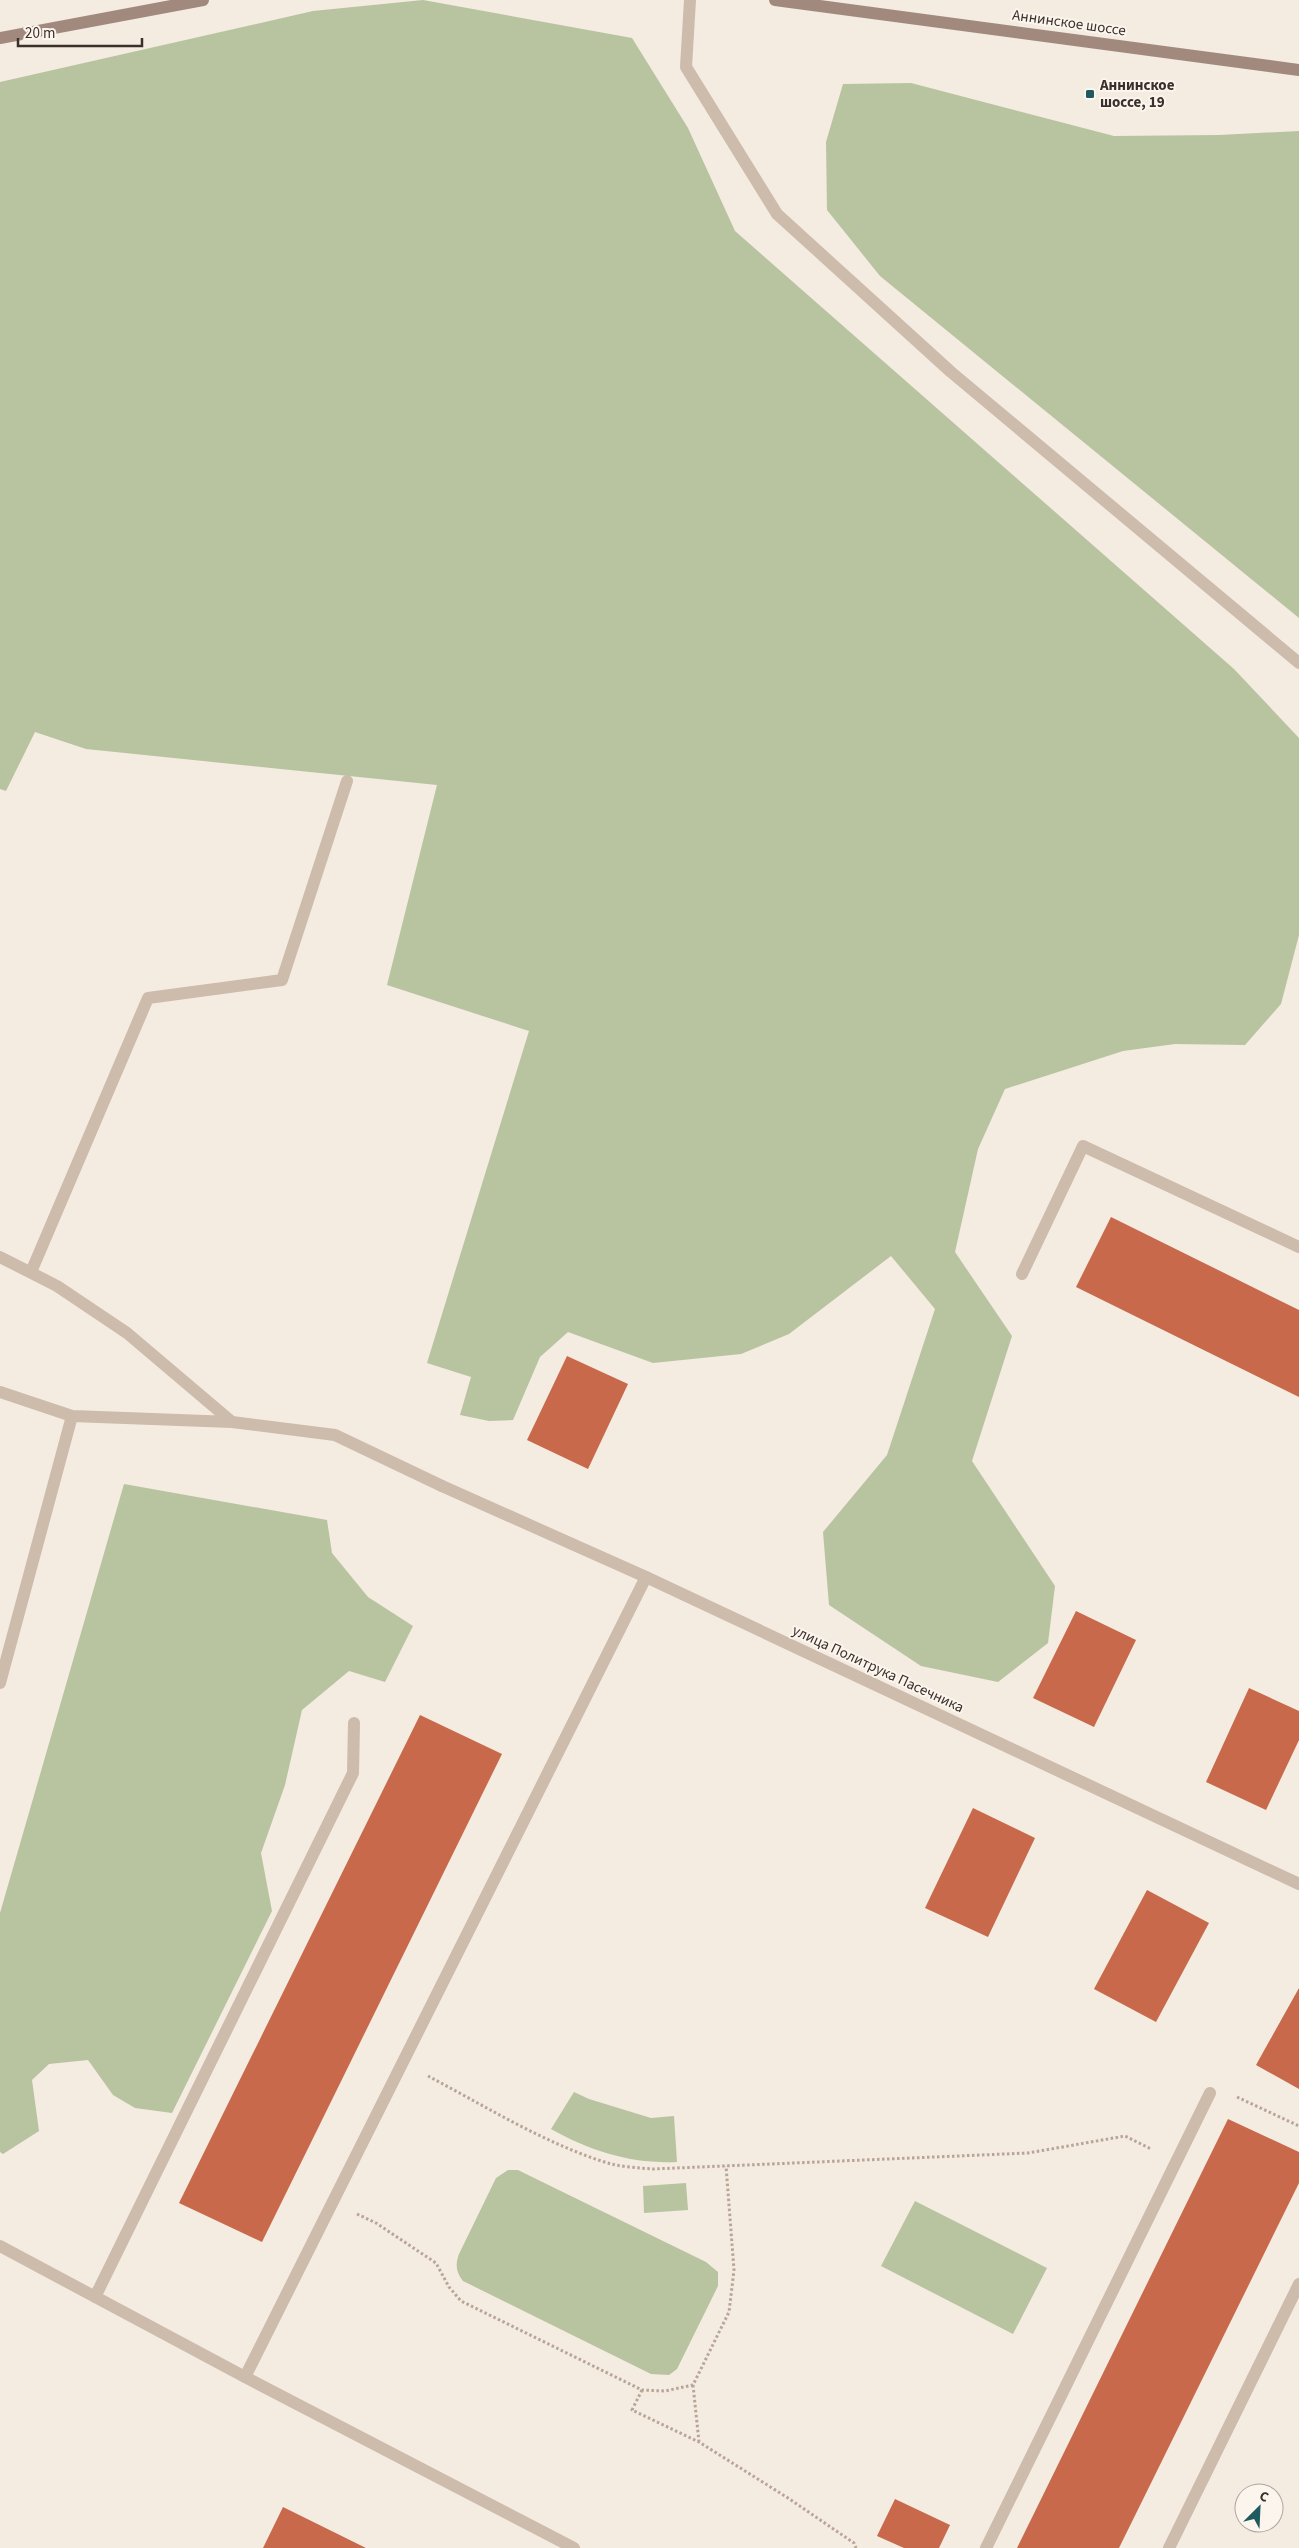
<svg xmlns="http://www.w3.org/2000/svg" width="1299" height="2548" font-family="'Source Sans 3',sans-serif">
  <rect width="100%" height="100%" fill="#f4ebe1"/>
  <path fill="#b8c4a0" d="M423,0L632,38L688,128L735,231L1234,669L1299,738V935L1281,1004L1245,1045L1175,1044L1123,1051L1005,1089L978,1149L955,1252L1012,1336L972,1461L1055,1586L1048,1643L998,1682L921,1666L829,1605L823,1532L887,1455L935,1309L891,1256L789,1334L741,1354L653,1363L568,1332L540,1357L513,1420L489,1421L460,1415L471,1377L427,1363L529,1031L387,985L437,785L86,749L35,732L6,791L0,789V82L313,11Z
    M911,83L1114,136L1219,135L1299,131V618L880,276L827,210L826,142L843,84Z
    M124,1484L327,1520L332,1553L368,1597L413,1626L385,1682L349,1671L302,1710L285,1785L261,1853L272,1911L172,2113L135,2108L113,2095L88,2060L49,2064L32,2080L39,2131L3,2154L0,2152V1913Z
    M574,2092L589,2099L651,2118L674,2116L677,2162C631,2164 590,2151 551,2129Z
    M508,2170H518L526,2174L706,2262L718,2272V2286L677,2369L669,2375L651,2374L463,2281C456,2272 455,2265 459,2254L496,2178Z
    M686,2183L688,2210L644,2213L643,2186Z
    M915,2201L1047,2268L1013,2334L881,2266Z"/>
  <path fill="#c8694b" d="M1111,1217L1299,1310V1397L1076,1287Z
    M567,1356L628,1384L588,1469L527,1440Z
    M1076,1611L1136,1640L1094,1727L1033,1698Z
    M1249,1688L1299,1711V1740L1266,1810L1206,1782Z
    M420,1715L502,1754L262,2242L179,2203Z
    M973,1808L1035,1838L988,1937L925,1908Z
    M1147,1890L1209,1923L1156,2022L1094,1989Z
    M1299,1988V2089L1256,2065Z
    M1228,2119L1299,2152V2183L1119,2548H1017Z
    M895,2499L950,2525L939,2548H904L877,2536Z
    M283,2507L366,2548H263Z"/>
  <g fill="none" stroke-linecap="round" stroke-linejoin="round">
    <path stroke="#b9a596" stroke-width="3" stroke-dasharray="2.5 2.5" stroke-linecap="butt" d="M428,2076C487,2107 547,2145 611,2164C624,2167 639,2168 653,2169L1028,2153L1125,2136L1151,2149
      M1237,2097L1299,2126
      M357,2214L376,2223L436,2263L449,2287L461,2301L642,2390L665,2391L693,2385L729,2312L734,2270L726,2166
      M693,2385L699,2442
      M642,2390L632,2410L699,2442L788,2498L854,2543L856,2548"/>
    <path stroke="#cdbbac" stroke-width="12" d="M690,0L686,67L777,214L951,372L1299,663
      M0,1257L57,1286L127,1333L232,1422
      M31,1272L148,998L282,980L347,781
      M1022,1274L1083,1146L1299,1247
      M0,1392L72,1416L232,1422L335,1435L442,1486
      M0,1683L72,1416
      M0,2246L245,2377L646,1577
      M95,2297L353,1773L354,1723
      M986,2548L1210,2093
      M1169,2548L1299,2284"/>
    <path stroke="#cdbbac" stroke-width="12" d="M442,1486L646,1577L1299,1884
      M245,2377L574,2548"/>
    <path stroke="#a18a7d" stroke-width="12" d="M775,0L1299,70
      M0,38L203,0"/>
  </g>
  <rect fill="#1f5a5e" stroke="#fbf5ee" stroke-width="2" x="1085" y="89" width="10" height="10" rx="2.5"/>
  <g text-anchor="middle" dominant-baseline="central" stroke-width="4" stroke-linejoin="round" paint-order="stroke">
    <g font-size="15" fill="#3b302b" stroke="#fbf5ee">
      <text transform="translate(1069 23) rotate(8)">Аннинское шоссе</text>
      <text transform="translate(878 1669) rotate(25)">улица Политрука Пасечника</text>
    </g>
    <g font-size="15" font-weight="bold" fill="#3b302b" stroke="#fbf5ee" text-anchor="start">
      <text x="1100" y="85">Аннинское<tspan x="1100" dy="17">шоссе, 19</tspan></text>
    </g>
  </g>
  <g transform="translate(1259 2508) rotate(24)"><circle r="24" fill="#fbf5ee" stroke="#aea6a0"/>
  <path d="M0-4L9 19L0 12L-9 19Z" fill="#1f5a5e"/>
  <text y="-8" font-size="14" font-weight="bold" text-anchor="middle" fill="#3b302b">С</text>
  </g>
  <path d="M18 38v8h124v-8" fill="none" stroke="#3b302b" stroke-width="2.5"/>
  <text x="25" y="38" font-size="15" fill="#3b302b" stroke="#fbf5ee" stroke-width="4" paint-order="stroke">20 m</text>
</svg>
